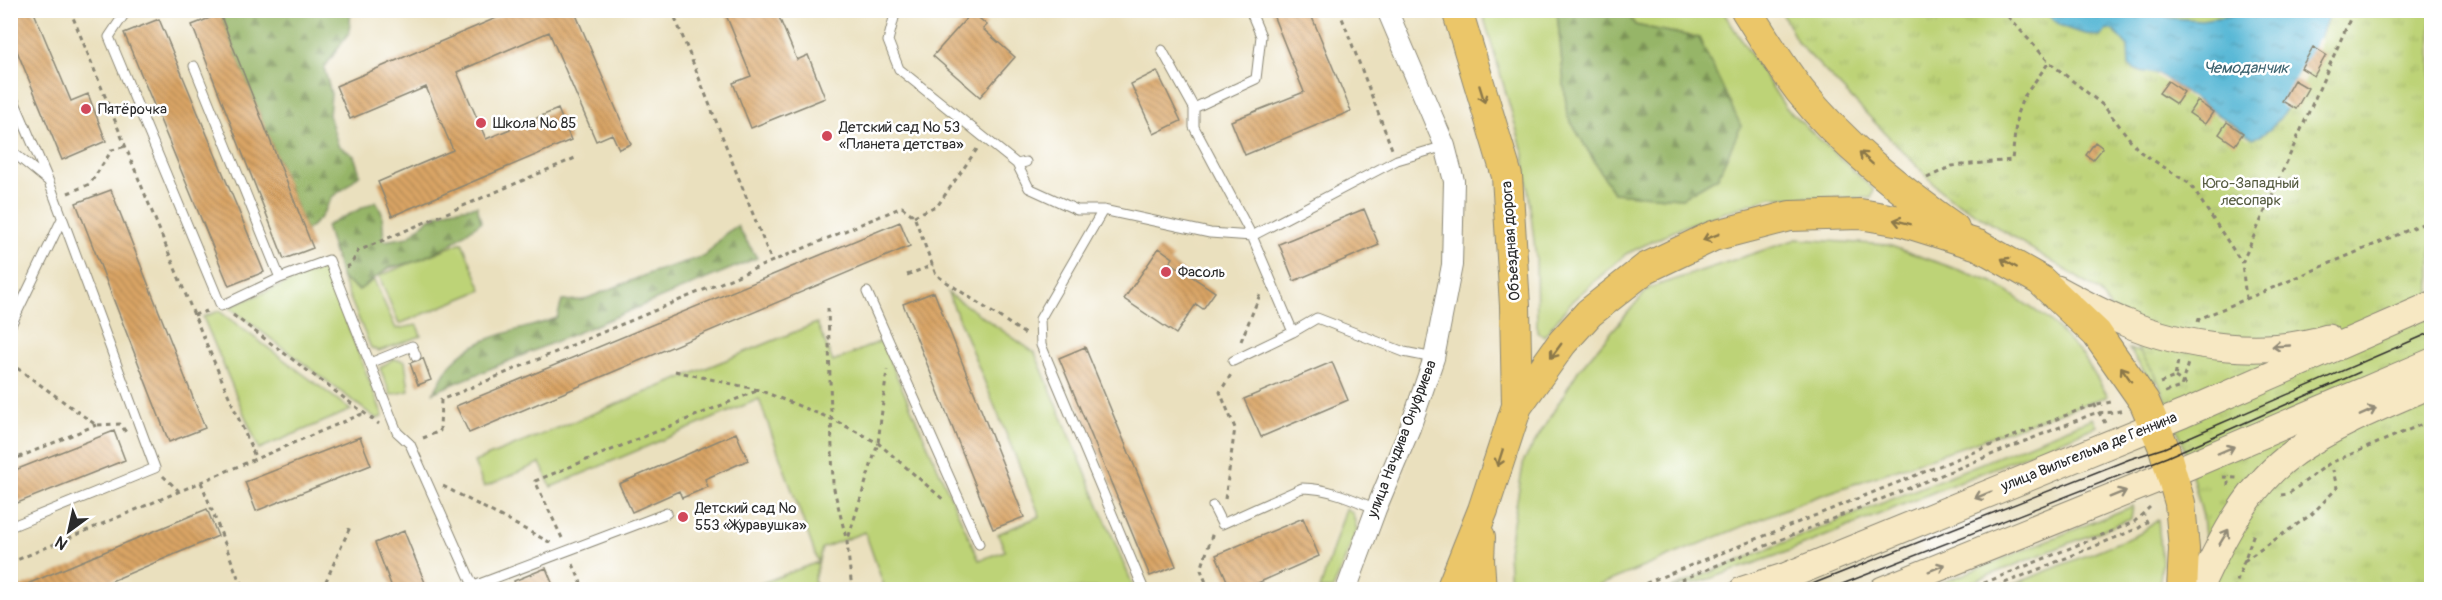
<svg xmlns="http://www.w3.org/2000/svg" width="2442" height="600" font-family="Pangolin,sans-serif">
  <defs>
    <pattern id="forest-firs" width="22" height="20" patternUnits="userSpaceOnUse" patternTransform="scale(1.5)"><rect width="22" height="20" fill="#96b568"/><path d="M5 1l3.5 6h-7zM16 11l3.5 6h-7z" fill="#7b9356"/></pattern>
    <pattern id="park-tufts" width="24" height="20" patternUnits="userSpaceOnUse" patternTransform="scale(1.5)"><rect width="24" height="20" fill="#bdd377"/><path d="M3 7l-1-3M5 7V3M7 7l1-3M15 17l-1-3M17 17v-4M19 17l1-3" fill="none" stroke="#a3b567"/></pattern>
    <pattern id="water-ripples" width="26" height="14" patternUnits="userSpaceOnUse" patternTransform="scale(1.5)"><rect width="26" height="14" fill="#58b8d6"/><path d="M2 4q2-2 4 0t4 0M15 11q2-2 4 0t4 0" fill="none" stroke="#4996ae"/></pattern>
    <pattern id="building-back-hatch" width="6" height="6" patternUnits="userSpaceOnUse" patternTransform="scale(1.5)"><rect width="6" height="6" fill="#d9a465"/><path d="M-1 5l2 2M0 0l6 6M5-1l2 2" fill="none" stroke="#b08653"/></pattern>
  </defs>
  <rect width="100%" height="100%" fill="#fff"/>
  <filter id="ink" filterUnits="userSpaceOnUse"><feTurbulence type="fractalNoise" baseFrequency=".0167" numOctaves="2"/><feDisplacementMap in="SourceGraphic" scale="12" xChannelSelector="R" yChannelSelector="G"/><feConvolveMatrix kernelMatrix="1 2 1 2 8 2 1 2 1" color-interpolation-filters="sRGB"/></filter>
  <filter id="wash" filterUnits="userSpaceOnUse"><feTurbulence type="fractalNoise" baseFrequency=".008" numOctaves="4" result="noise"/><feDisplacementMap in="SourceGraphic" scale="24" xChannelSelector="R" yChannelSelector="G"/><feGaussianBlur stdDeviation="1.35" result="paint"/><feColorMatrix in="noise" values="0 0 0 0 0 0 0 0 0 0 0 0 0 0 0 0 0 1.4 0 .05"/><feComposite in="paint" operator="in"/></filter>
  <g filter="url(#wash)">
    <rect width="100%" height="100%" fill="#eae0be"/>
    <path fill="#bdd377" stroke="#747f51" stroke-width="1.5" d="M1722,10L1785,107L1874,190L1871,198L1771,197L1687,225L1626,254L1572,301L1544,336L1537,332L1536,258L1524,155L1482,11H1557L1567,115L1613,193L1682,198L1718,177L1699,38L1635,25L1627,11Z
      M1797,239L1888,245L1993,282L2049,320L2083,356L2108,396L1802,502L1590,589H1510L1508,551L1524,460L1578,371L1649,288Z
      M462,242L482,290L399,324L379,276Z
      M325,267L383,416L377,419L229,307Z
      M342,279L359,290L374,280L396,329L417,325L421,336L379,351L371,348Z
      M948,293L1035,353L1134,588L885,589L865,532L822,548L814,580L818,589H746L818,562L759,399L551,487L540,463L484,487L474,462L817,323L833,362L881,341L979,560L1005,551L998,534L1040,516Z
      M219,311L351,410L259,449L203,317Z
      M2129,349L2168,360L2153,385Z
      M393,359L405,361L409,391L391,395L380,368Z
      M2093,418L2097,426L1784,553L1700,582L1669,589Z
      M2133,506L2131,519L1954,589H1927Z
      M1346,508L1353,514L1357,530L1333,589H1320Z
      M2158,520L2162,562L2159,589H2002L2139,534Z"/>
    <path fill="url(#forest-firs)" stroke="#60704a" stroke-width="1.5" d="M229,10L351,11L349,33L324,68L331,94L329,115L338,145L354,156L360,174L345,188L332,197L321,217L306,231L220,14Z
      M1557,11H1627L1635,25L1699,38L1741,126L1718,177L1682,198L1613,193L1567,115Z
      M376,201L382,213L384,241L408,237L430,218L450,210L477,206L481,222L449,245L417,261L389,268L359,290L342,279L326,226Z
      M737,226L757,258L434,392C440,383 444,372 451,364C479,333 520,332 557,318L562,301L583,300L653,272L705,256L726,233Z"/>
    <path fill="url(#park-tufts)" stroke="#747f51" stroke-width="1.5" d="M1781,11H2431V589H2201L2206,546L2203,517L2186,452L2155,374L2099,291L1944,194L1798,43Z"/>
    <path fill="url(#water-ripples)" stroke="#427280" stroke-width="1.5" d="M2045,11H2147L2171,18L2201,20L2229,16L2240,11H2330C2318,42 2288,133 2253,138L2158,74C2148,72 2136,73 2129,65L2128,47L2113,30L2107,29L2100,37C2077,32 2060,30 2045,11Z"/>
    <path fill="#eae0be" d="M2318,38L2322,40L2300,92L2288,109L2280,105Z
      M2158,74L2250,138L2249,139L2156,76Z"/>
    <g id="blocks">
      <path fill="url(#building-back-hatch)" d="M10,10H33L71,101L88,94L106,141L62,160L10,34Z
        M515,10H574L631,144L619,149L612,134L596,141L549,32L457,72L486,139L558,109L571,140L392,216L378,182L453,150L426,87L350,119L336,86Z
        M724,10H776L797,60L808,55L825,98L751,128L733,83L751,76Z
        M1271,10H1309L1351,111L1245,155L1231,121L1304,92Z
        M972,12L987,25L983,29L1015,57L980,97L933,56Z
        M220,14L313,248L284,259L192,25Z
        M159,19L264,272L229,286L124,33Z
        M2313,47L2326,55L2314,76L2301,68Z
        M1157,71L1181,121L1154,134L1131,84Z
        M2294,80L2308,88L2296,109L2282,101Z
        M2168,81L2184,92L2176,104L2159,93Z
        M2197,101L2213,112L2205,124L2189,113Z
        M2227,122L2243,133L2235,145L2219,134Z
        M2095,142L2103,148L2093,160L2086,155Z
        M111,190L205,428L169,442L76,203Z
        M1364,209L1379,245L1294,281L1279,244Z
        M900,222L910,246L469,433L456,406Z
        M1159,248L1173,258L1170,262L1215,292L1203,309L1196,304L1176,334L1124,299Z
        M934,292L1024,517L993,529L903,304Z
        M1085,347L1176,566L1150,576L1059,358Z
        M423,358L431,380L418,385L410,363Z
        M1332,362L1348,400L1261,437L1244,399Z
        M114,431L125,460L10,506V472Z
        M736,433L748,460L705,479L708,487L682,498L679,491L632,512L619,484Z
        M360,437L371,465L256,511L245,482Z
        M207,509L218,536L90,590H13Z
        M1303,518L1319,556L1242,590H1231L1216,555Z
        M404,531L428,590H393L375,543Z
        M546,568L555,590H517L514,581Z"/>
    </g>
  </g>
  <g filter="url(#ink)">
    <use href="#blocks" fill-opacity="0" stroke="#8a8674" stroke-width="1.5"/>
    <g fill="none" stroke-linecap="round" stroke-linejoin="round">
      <defs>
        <path id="lane" d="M127,10L109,37L221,306L280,278L194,66
          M896,10L888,41L899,69L1017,164L1026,162
          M1250,10L1261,36L1256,79L1194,108V127L1252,236L1293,332
          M1162,50L1194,108
          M10,91L49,182L155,468L10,527
          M10,150L47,180
          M1017,164L1029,188L1077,210H1103
          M280,278L329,260L397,432L410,444L475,590
          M867,292L979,544
          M10,327L62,219
          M1233,361L1293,332L1317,318L1404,352L1434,358
          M370,363L412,346L416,356
          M1213,506L1222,524L1302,488C1328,488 1353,499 1376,509
          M474,586L667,513
          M1144,590L1041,345L1040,319L1103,210L1210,233L1252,236L1397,160L1445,146"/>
        <path id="street" d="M1346,590L1376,509L1410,428L1434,358L1452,265L1454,181L1445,146L1387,10"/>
        <path id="secondary" d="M2057,289C2079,301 2101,313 2124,322C2184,348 2265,357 2328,338
          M1743,590L1787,576L2183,414L2432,305
          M1883,590L2172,473L2432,362
          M2198,590C2221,540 2249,484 2295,452C2337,423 2385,405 2432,384"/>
        <path id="primary" d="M1457,10L1507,176L1515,306L1517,406
          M1746,10C1763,37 1780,65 1800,91C1842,144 1899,189 1954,228
          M1480,537L1479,560L1481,590
          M1451,590L1483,510L1517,406L1562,343L1589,313L1646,268L1713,236L1790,216L1860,214L1901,221L1978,245L2040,280L2097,334L2144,401L2164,448L2180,503L2184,549L2182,590"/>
      </defs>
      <use href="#lane" stroke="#8a8674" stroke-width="11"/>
      <use href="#street" stroke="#8a8674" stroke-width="22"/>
      <use href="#secondary" stroke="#8a8674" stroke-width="29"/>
      <use href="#primary" stroke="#8a8674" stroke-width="32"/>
      <path stroke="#8a8674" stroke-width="3" stroke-dasharray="4.5 4.5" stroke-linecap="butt" d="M70,10L194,315L256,459
        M672,10L772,262
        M1339,10L1392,149
        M2002,10L2049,62L2104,106L2139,151L2190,184L2242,263
        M1927,178L1952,166L2012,160L2017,114L2023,98L2049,62
        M68,193L90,184L112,150L126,146
        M914,216L938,205L977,149
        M346,267L351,265L358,251L575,158
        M907,275L933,265
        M2246,299L2242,263L2354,10
        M828,308L833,485L847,542
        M194,315L210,310
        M233,315L379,424
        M2198,322L2199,319L2432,220
        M1241,341L1261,292
        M10,363L96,425L120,424L126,432
        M675,371L759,390L832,419L878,443L945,501
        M2175,377L2190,387
        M2160,383L2175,377L2178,361
        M2165,392L2181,387L2188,363
        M2094,404L2105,423
        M423,438L440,431L441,400L902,207L914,216L936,275L1028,336
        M10,461L96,425
        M163,476L179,491
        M2223,477L2237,478
        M201,482L239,580L250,590
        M443,486L551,543
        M2228,486V476
        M2281,495L2288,494L2330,463L2432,420
        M1225,499L1235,428L1220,392L1232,373
        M562,538L535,481L759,390
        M2244,561L2312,514L2337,488L2333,470
        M10,563L364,413
        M573,564L584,590
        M322,590L350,527
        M852,590L847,542L878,443L887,370
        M1209,590L1201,570L1213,532
        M1629,590L2084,408L2115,401
        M1656,590L2090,415C2102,410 2109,415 2123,410
        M1967,590L2134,522L2150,507
        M1988,590L2139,528L2147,522L2144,515
        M2234,590L2254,533"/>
      <use href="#lane" stroke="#fff" stroke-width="9"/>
      <use href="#street" stroke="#fff" stroke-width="20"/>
      <use href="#secondary" stroke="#f7e8c3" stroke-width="27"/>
      <use href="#primary" stroke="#ebc669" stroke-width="30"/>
      <path stroke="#2b2b2b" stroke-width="1.5" d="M1797,590L2130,459L2164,448L2432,332
        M1827,590L2167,457L2360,372"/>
    </g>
    <defs><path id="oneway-shaft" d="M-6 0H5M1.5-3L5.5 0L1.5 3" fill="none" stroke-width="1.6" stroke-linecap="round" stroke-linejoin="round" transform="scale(1.5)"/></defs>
    <g stroke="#8b784a">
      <use href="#oneway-shaft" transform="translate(1482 94) rotate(73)"/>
      <use href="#oneway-shaft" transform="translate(1866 158) rotate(-138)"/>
      <use href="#oneway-shaft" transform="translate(1902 222) rotate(-166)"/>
      <use href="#oneway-shaft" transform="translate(1711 237) rotate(159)"/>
      <use href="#oneway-shaft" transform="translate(2009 263) rotate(-150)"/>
      <use href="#oneway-shaft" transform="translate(1556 351) rotate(126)"/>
      <use href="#oneway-shaft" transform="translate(2126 374) rotate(-125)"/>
      <use href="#oneway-shaft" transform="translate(1500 458) rotate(108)"/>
    </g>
    <g stroke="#918a77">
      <use href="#oneway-shaft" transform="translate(2281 346) rotate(177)"/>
      <use href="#oneway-shaft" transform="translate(2368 412) rotate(-24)"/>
      <use href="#oneway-shaft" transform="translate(2226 450) rotate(-23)"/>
      <use href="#oneway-shaft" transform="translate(2118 494) rotate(-22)"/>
      <use href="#oneway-shaft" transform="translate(1983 495) rotate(158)"/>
      <use href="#oneway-shaft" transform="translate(2224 537) rotate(-59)"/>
      <use href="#oneway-shaft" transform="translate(1937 568) rotate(-22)"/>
    </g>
  </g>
  <g fill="#d1495b" stroke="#fff" stroke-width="2">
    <circle cx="86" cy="109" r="6"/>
    <circle cx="481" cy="123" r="6"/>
    <circle cx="827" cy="136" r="6"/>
    <circle cx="1166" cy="272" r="6"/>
    <circle cx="683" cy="517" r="6"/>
  </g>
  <g text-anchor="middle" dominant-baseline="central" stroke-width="5" stroke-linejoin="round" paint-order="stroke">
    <g font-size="15" fill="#2b2b2b" stroke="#fff" text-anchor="start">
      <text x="98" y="109">Пятёрочка</text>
      <text x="493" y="123">Школа № 85</text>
      <text x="839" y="127">Детский сад № 53<tspan x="839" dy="17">«Планета детства»</tspan></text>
      <text x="1178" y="272">Фасоль</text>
      <text x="695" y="508">Детский сад №<tspan x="695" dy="17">553 «Журавушка»</tspan></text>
    </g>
    <g font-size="15" fill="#575d42" stroke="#fff">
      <text x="2251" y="183">Юго-Западный<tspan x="2251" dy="17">лесопарк</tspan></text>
    </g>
    <g font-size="15" fill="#2b2b2b" stroke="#fff">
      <text transform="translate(1511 241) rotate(-94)">Объездная дорога</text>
      <text transform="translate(1402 439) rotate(-69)">улица Начдива Онуфриева</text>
      <text transform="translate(2089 452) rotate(-22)">улица Вильгельма де Геннина</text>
    </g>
    <g font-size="16" font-style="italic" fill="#3d636f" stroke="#fff">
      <text x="2246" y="68">Чемоданчик</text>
    </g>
  </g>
  <rect width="2442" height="600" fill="none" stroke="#fff" stroke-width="36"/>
  <g transform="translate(69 531) rotate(213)" stroke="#ffffff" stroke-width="4.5" paint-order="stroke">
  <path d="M0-4.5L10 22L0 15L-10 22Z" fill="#2b2b2b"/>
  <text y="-9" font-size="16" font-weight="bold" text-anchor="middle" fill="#2b2b2b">N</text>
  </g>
</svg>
